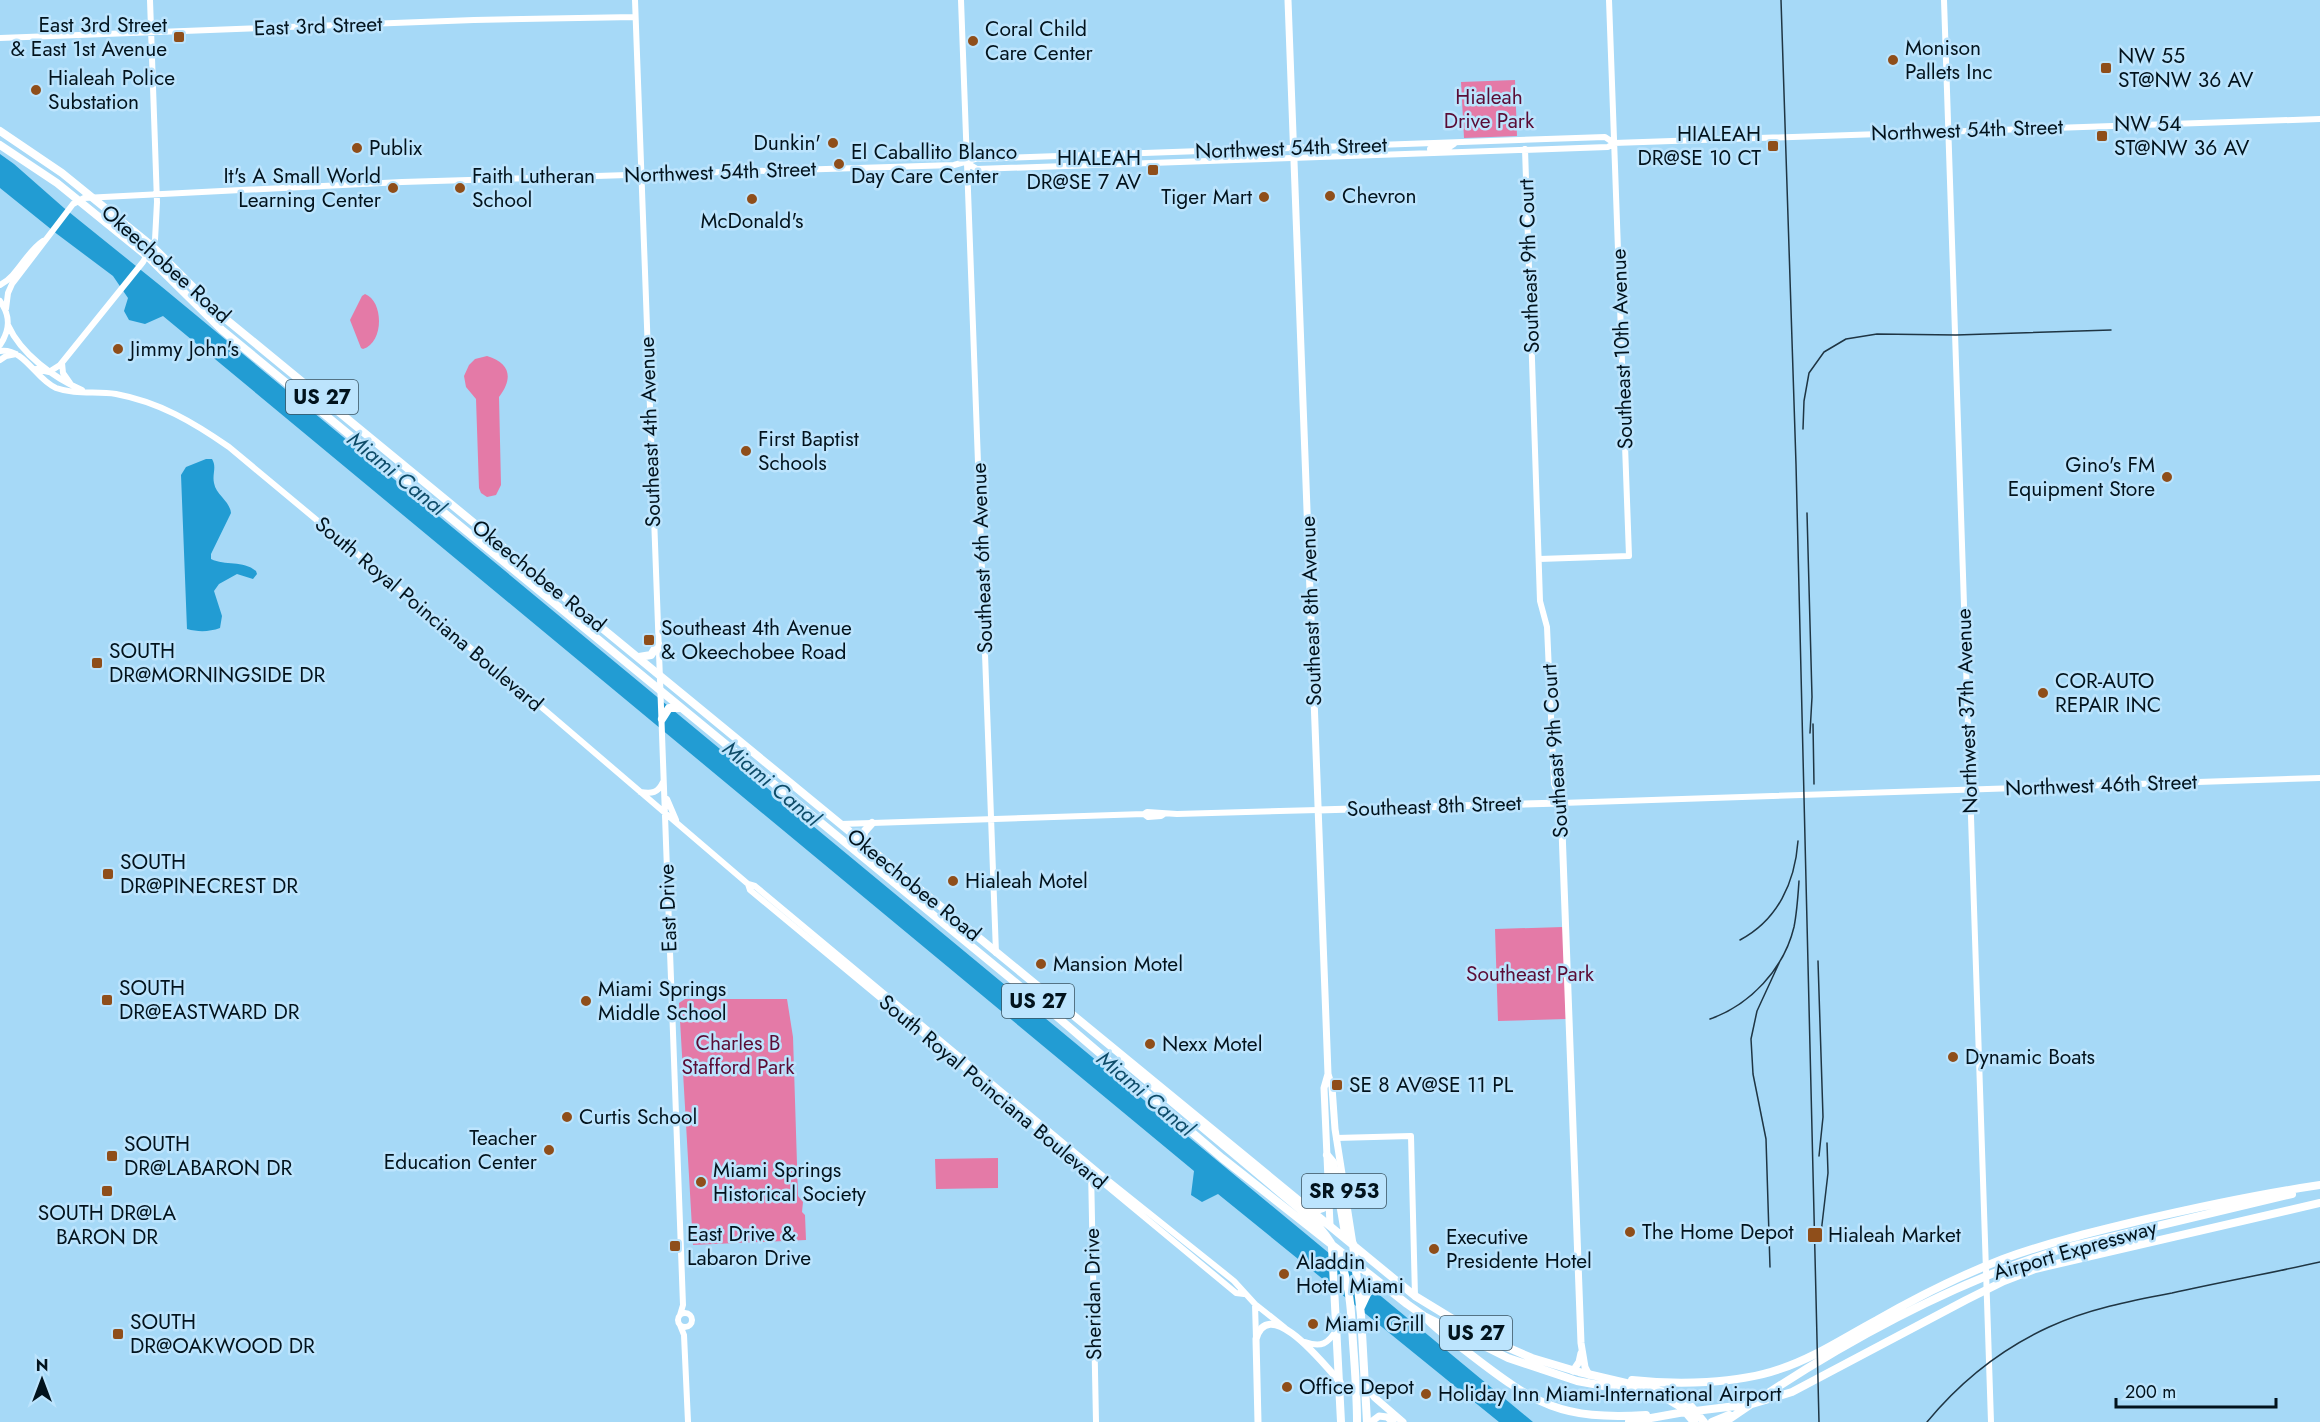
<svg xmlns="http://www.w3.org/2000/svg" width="2320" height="1422" font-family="Jost,sans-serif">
  <rect width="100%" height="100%" fill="#a6d9f7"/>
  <path fill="#e47aa7" d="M1515,80L1517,136L1464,138L1461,82Z
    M365,294C384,301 384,343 363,349L361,348L350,320L362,296Z
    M487,356C511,363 513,379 499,397L501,485L496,495L487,497L481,493L479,488L476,399L466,387L464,376L469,365L475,359Z
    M1563,927L1566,1019L1498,1021L1495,929Z
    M685,999H787L793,1037L798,1196L803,1202L802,1212L805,1215L806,1240L693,1245L679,1003Z
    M998,1158V1188L936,1189L935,1159Z"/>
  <path fill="#229cd3" d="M0,154L14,164L64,208L162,287L1533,1422H1499L1218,1194L1202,1202L1191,1195L1194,1171L163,316L145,324L129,320L124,311L128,298L113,276L57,234L0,188Z
    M206,459H212C217,467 212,474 214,483C216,495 230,501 231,513L211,554V559C225,566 243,560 256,571L257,574L253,579L237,574L219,584L214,591L222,616L220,628C209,632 198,632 187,629L181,475L186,467Z"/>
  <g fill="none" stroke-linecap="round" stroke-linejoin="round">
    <path stroke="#fff" stroke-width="6" d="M635,0L683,1305L680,1315
      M961,0L996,953
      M1944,0L1991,1422
      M0,38L474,20L635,17
      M1430,149L1448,148L1454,144
      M1525,149L1540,601L1547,627L1554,784L1561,803L2320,778
      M967,163L977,169L1608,147L1614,143L2320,119
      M0,285C18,276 26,252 43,241
      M0,301C11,316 10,330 0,345
      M6,309L8,293L12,284L73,204L84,198L402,182L954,165L975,159L1576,138L1605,137L1614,143
      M8,325C21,354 54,378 82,390
      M0,351C25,348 35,379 56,388C75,395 96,391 116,394C159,402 193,422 229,447L546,711L748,884L755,886L1109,1181L1234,1281L1255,1304L1284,1327
      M0,360L6,356L16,354
      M62,363L63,373L70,383
      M36,369L49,372L60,365L143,262L155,240L157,202L150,0
      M1539,559L1629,556L1609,0
      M640,792C652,794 658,793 663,782
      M667,799L676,820
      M1144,814L1147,812L1177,814L1318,810
      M841,824L1144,814L1148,817L1161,816L1164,814
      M748,884L750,890L1236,1293L1244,1294
      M1336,1138L1411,1136L1415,1296
      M1091,1169L1096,1422
      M1255,1304L1256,1339
      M678 1320a7 7 0 1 1 14 0a7 7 0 1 1-14 0Z
      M680,1325L684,1335L688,1422
      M1305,1342C1321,1348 1328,1344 1337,1329"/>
    <path stroke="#fff" stroke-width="7" d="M1288,0L1328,1074L1332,1087L1335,1129L1353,1244
      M1318,810L1561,803L1581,1343L1585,1367L1589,1375
      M1328,1074L1324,1088L1330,1225
      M1573,1371L1579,1362L1581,1353
      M1366,1386L1374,1397L1403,1422
      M1258,1422L1256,1339C1269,1293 1327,1368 1340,1382
      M1371,1422L1379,1416L1387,1417L1393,1422"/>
    <path stroke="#fff" stroke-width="8" d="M0,131L62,173L152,246L222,316L1415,1296L1479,1335L1532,1358L1579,1372L1673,1394L1690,1405L1704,1422
      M0,145L57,183L147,256L222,330L1055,1015L1222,1158L1407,1304L1424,1316L1508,1358L1577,1381L1664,1397L1681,1407L1694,1422
      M639,657L651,655L658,644
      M662,719L669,708H681
      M863,843L864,832L872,823
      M1123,1061L1308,1216C1349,1253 1350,1292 1353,1343C1355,1369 1357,1396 1357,1422
      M1327,1155L1333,1162L1346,1239
      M1314,1211L1323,1208L1329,1203
      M1353,1244L1361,1315L1367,1422
      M1332,1247L1341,1422
      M1361,1307L1369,1290L1383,1286
      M1427,1319C1439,1332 1456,1343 1470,1354C1536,1405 1561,1420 1646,1415
      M1632,1380C1677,1385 1737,1384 1780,1369C1814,1358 1845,1337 1877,1320C1917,1297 1959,1276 2003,1259C2047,1243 2092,1232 2138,1221C2198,1207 2259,1194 2320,1185
      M1629,1422L1679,1413L1752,1404L1792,1392L1966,1300L2004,1281L2035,1269L2320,1203
      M1712,1422L1729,1415
      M1725,1422C1829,1350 1943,1285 2065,1248L2292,1194"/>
    <path stroke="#1f3543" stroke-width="1.5" d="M1781,0L1796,464L1819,1422
      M1803,429L1804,401L1809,373L1824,352L1846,339L1877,334L1956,335L2111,330
      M1807,513L1812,697L1810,733
      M1813,724L1814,784
      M1740,940C1778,920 1795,882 1798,841
      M1818,961L1823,1117L1819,1156
      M1710,1019C1750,1005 1784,969 1794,927C1797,912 1798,896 1799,881
      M1821,1233L1828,1173L1827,1143
      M1770,1267L1766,1139L1753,1074L1751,1039L1757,1011L1780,961
      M1927,1422C1960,1382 2001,1349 2049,1327C2088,1309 2130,1301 2172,1293C2221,1282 2271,1273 2320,1262"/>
  </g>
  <g fill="#8f4e1a" stroke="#bce4fd" stroke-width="2">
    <rect x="173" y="31" width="12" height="12" rx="3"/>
    <circle cx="973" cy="41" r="6"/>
    <circle cx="1893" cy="60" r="6"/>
    <rect x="2100" y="62" width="12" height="12" rx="3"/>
    <circle cx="36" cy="90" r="6"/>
    <rect x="2096" y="130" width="12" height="12" rx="3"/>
    <circle cx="833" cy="143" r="6"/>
    <rect x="1767" y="140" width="12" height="12" rx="3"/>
    <circle cx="357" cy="148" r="6"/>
    <circle cx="839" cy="164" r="6"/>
    <rect x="1147" y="164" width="12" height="12" rx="3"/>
    <circle cx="393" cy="188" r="6"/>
    <circle cx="460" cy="188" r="6"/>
    <circle cx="1330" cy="196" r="6"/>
    <circle cx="1264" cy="197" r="6"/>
    <circle cx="752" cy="199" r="6"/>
    <circle cx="118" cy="349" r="6"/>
    <circle cx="746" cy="451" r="6"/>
    <circle cx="2167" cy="477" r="6"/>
    <rect x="643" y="634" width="12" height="12" rx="3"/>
    <rect x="91" y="657" width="12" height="12" rx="3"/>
    <circle cx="2043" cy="693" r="6"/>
    <rect x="102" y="868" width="12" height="12" rx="3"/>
    <circle cx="953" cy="881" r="6"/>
    <circle cx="1041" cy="964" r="6"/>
    <rect x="101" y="994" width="12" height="12" rx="3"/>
    <circle cx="586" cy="1001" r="6"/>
    <circle cx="1150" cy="1044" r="6"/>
    <circle cx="1953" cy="1057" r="6"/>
    <rect x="1331" y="1079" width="12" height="12" rx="3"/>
    <circle cx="567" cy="1117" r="6"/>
    <circle cx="549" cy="1150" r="6"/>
    <rect x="106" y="1150" width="12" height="12" rx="3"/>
    <circle cx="701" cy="1182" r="6"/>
    <rect x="101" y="1185" width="12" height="12" rx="3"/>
    <circle cx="1630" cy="1232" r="6"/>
    <rect x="1807" y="1227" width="16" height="16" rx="3"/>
    <rect x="669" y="1240" width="12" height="12" rx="3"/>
    <circle cx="1434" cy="1249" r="6"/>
    <circle cx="1284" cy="1274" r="6"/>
    <circle cx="1313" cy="1324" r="6"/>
    <rect x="112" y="1328" width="12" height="12" rx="3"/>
    <circle cx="1287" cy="1387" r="6"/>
    <circle cx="1426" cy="1394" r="6"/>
  </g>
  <g text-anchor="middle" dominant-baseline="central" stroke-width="5" stroke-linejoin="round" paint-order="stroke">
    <g fill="#bce4fd" stroke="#3a5260" stroke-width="1.5">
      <rect x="286" y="380" width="72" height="34" rx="4.5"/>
      <rect x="1002" y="984" width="72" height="34" rx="4.5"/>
      <rect x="1302" y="1174" width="84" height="34" rx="4.5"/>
      <rect x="1440" y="1316" width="72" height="34" rx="4.5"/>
    </g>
    <g font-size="20" font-weight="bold" fill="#02131d">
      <text x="322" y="397">US 27</text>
      <text x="1038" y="1001">US 27</text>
      <text x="1344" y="1191">SR 953</text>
      <text x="1476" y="1333">US 27</text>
    </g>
    <g font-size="21" fill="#02131d" stroke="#bce4fd" text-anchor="start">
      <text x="167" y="25" text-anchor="end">East 3rd Street<tspan x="167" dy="24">&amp; East 1st Avenue</tspan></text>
      <text x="985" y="29">Coral Child<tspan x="985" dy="24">Care Center</tspan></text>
      <text x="1905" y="48">Monison<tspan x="1905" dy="24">Pallets Inc</tspan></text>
      <text x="2118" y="56">NW 55<tspan x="2118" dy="24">ST@NW 36 AV</tspan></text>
      <text x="48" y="78">Hialeah Police<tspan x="48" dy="24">Substation</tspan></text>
      <text x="2114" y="124">NW 54<tspan x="2114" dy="24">ST@NW 36 AV</tspan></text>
      <text x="1761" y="134" text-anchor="end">HIALEAH<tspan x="1761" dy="24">DR@SE 10 CT</tspan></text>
      <text x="821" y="143" text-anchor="end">Dunkin'</text>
      <text x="369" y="148">Publix</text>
      <text x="851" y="152">El Caballito Blanco<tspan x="851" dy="24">Day Care Center</tspan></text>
      <text x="1141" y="158" text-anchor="end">HIALEAH<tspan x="1141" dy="24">DR@SE 7 AV</tspan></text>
      <text x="381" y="176" text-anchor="end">It's A Small World<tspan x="381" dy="24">Learning Center</tspan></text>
      <text x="472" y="176">Faith Lutheran<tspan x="472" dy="24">School</tspan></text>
      <text x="1342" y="196">Chevron</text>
      <text x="1252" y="197" text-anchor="end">Tiger Mart</text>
      <text x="752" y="221" text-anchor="middle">McDonald's</text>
      <text x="130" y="349">Jimmy John's</text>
      <text x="758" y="439">First Baptist<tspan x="758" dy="24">Schools</tspan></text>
      <text x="2155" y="465" text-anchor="end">Gino's FM<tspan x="2155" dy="24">Equipment Store</tspan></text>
      <text x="661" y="628">Southeast 4th Avenue<tspan x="661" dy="24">&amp; Okeechobee Road</tspan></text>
      <text x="109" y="651">SOUTH<tspan x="109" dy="24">DR@MORNINGSIDE DR</tspan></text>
      <text x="2055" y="681">COR-AUTO<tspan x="2055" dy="24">REPAIR INC</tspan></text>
      <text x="120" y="862">SOUTH<tspan x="120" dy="24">DR@PINECREST DR</tspan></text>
      <text x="965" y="881">Hialeah Motel</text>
      <text x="1053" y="964">Mansion Motel</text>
      <text x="119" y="988">SOUTH<tspan x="119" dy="24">DR@EASTWARD DR</tspan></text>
      <text x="598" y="989">Miami Springs<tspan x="598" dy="24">Middle School</tspan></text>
      <text x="1162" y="1044">Nexx Motel</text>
      <text x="1965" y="1057">Dynamic Boats</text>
      <text x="1349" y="1085">SE 8 AV@SE 11 PL</text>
      <text x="579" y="1117">Curtis School</text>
      <text x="537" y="1138" text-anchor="end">Teacher<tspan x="537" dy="24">Education Center</tspan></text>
      <text x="124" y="1144">SOUTH<tspan x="124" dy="24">DR@LABARON DR</tspan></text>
      <text x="713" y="1170">Miami Springs<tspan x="713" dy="24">Historical Society</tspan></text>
      <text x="107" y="1213" text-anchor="middle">SOUTH DR@LA<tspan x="107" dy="24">BARON DR</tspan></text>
      <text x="1642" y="1232">The Home Depot</text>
      <text x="687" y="1234">East Drive &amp;<tspan x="687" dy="24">Labaron Drive</tspan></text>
      <text x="1828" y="1235">Hialeah Market</text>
      <text x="1446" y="1237">Executive<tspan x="1446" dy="24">Presidente Hotel</tspan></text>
      <text x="1296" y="1262">Aladdin<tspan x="1296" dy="24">Hotel Miami</tspan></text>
      <text x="130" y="1322">SOUTH<tspan x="130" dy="24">DR@OAKWOOD DR</tspan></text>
      <text x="1325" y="1324">Miami Grill</text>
      <text x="1299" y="1387">Office Depot</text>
      <text x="1438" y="1394">Holiday Inn Miami-International Airport</text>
    </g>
    <g font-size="21" fill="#02131d" stroke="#bce4fd">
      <text transform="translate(318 26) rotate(-2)">East 3rd Street</text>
      <text transform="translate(1967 130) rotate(-2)">Northwest 54th Street</text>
      <text transform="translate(1291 148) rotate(-2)">Northwest 54th Street</text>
      <text transform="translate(720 172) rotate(-2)">Northwest 54th Street</text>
      <text transform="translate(166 264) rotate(42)">Okeechobee Road</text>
      <text transform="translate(1529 266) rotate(-92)">Southeast 9th Court</text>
      <text transform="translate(1622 349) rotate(-92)">Southeast 10th Avenue</text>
      <text transform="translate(650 432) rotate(-92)">Southeast 4th Avenue</text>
      <text transform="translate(982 558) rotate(-92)">Southeast 6th Avenue</text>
      <text transform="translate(539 576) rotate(39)">Okeechobee Road</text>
      <text transform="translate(1311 611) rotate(-92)">Southeast 8th Avenue</text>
      <text transform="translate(429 614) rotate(40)">South Royal Poinciana Boulevard</text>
      <text transform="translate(1967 711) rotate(-92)">Northwest 37th Avenue</text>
      <text transform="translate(1555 751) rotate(-94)">Southeast 9th Court</text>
      <text transform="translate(2101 785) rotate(-2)">Northwest 46th Street</text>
      <text transform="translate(1434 806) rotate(-2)">Southeast 8th Street</text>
      <text transform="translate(914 885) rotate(39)">Okeechobee Road</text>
      <text transform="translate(668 908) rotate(-92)">East Drive</text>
      <text transform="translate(993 1092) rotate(40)">South Royal Poinciana Boulevard</text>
      <text transform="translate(2075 1250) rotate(-16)">Airport Expressway</text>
      <text transform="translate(1093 1294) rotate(-91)">Sheridan Drive</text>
    </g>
    <g font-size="21" fill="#5a0c35" stroke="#bce4fd">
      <text x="1489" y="97">Hialeah<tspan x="1489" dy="24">Drive Park</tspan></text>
      <text x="1530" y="974">Southeast Park</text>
      <text x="738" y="1043">Charles B<tspan x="738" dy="24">Stafford Park</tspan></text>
    </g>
    <g font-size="22" font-style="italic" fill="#0e4c69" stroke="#bce4fd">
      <text transform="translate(397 473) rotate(39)">Miami Canal</text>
      <text transform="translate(772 783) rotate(40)">Miami Canal</text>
      <text transform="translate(1146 1093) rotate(40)">Miami Canal</text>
    </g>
  </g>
  <g transform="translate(42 1380)" stroke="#bce4fd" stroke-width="4.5" paint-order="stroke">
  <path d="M0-4.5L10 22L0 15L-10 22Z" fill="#02131d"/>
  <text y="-9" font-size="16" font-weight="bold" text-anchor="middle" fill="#02131d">N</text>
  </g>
  <path d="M2116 1398v9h160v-9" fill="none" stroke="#02131d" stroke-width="3"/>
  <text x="2125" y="1398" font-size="18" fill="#02131d" stroke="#bce4fd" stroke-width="4.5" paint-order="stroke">200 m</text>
</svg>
